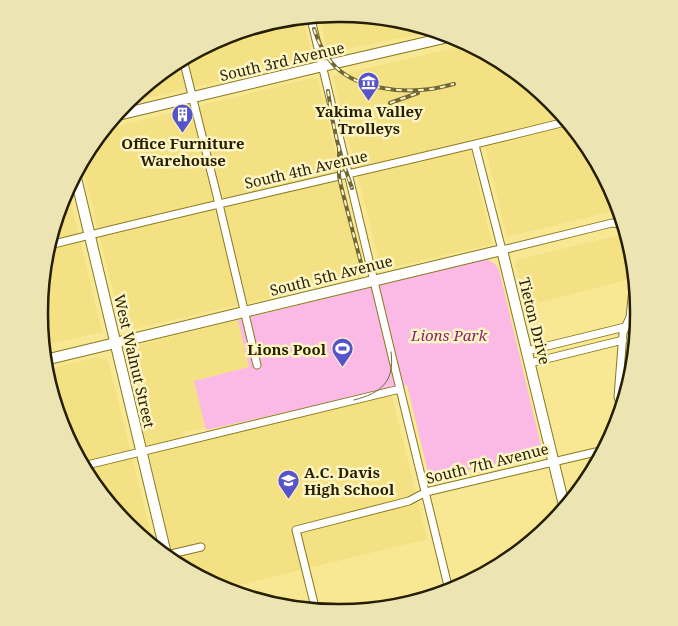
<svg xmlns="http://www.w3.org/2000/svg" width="678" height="626" font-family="'Noto Serif',serif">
  <rect width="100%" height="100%" fill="#f8e893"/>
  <path fill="#f3e183" d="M339,14L430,32L328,53L320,18Z
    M304,21L313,59L126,103L128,101L225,36Z
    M467,46L551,102L616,199L618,210L507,237L483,137L468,140L492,244L381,270L333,76L450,49Z
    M312,78L318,79L364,272L360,277L129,330L122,328L83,168L110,128Z
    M68,190L102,332L46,345L40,313L63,198Z
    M623,234L630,279L527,306L516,266L517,260Z
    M238,320L249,367L194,381L206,427L183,432L185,445L391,392L427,539L223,589L172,554L126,356L130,347Z
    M98,357L108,361L153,542L127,524L62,427L51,368Z"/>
  <path fill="#fabae5" d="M486,259L494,263L499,270L542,450L538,454L434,478L429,476L407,385L206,430L194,381L249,367L238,320Z"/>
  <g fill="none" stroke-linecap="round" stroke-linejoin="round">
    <defs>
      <path id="street" d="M311,19L391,352L449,590
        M184,63L219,204L257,365
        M475,145L502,250L612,223L620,224
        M54,244C223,201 395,165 565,122
        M527,351L625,327
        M530,363L623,340
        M620,403L618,397L623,333L625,328L630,317L633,289
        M87,465L400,389
        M171,554L201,547
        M315,607L296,530L409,501L426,492L600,451"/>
      <path id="secondary" d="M118,115L323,66L453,36
        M76,178L165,550
        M49,359L502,250L564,505"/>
    </defs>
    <use href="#street" stroke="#87781e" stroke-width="9"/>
    <use href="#secondary" stroke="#87781e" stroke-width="12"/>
    <use href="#street" stroke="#fff" stroke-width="7"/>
    <use href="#secondary" stroke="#fff" stroke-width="10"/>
    <path stroke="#716735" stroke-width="1" d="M354,400C381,393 395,382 391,352"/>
    <defs>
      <path id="rail" d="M314,29C318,41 323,53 332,63C354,89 399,93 431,89C438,88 446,86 454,84
        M328,91C332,124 340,157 352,188
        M390,103L418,93
        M339,146V176L341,186L362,267"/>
    </defs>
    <use href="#rail" stroke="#716735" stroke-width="4"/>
    <use href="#rail" stroke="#fef5c4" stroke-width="2" stroke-dasharray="5.5" stroke-linecap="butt"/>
  </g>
  <defs>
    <symbol id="museum-pin" viewBox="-11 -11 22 30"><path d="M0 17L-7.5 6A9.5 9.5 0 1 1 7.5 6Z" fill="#5654cb" stroke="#fef5c4"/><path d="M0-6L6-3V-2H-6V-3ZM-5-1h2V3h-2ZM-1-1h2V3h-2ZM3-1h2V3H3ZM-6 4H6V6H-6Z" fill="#fff"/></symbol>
    <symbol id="building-pin" viewBox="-11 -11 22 30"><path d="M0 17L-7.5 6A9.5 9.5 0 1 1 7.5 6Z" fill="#5654cb" stroke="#fef5c4"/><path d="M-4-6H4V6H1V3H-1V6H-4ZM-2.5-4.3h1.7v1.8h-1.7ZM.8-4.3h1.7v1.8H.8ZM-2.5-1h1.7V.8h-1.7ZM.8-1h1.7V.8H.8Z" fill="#fff"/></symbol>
    <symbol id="stadium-pin" viewBox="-11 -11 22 30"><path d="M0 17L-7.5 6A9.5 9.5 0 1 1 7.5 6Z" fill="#5654cb" stroke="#fef5c4"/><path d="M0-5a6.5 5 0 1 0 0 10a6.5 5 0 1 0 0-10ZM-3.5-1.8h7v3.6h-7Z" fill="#fff"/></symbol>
    <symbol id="school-pin" viewBox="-11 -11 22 30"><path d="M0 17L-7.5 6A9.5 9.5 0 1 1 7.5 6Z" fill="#5654cb" stroke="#fef5c4"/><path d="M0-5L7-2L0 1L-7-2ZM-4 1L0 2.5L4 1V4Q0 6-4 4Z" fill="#fff"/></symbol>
  </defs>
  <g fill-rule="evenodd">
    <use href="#museum-pin" x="356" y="70" width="25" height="34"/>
    <use href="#building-pin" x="170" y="102" width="25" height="34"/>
    <use href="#stadium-pin" x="330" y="336" width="25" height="34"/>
    <use href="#school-pin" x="276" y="468" width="25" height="34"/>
  </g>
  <g text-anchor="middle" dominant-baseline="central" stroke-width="5" stroke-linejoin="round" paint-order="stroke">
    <g font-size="15" fill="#251e00" stroke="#fef5c4">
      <text transform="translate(282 61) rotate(-13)">South 3rd Avenue</text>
      <text transform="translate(306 169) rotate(-13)">South 4th Avenue</text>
      <text transform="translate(331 275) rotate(-14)">South 5th Avenue</text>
      <text transform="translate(535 321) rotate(76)">Tieton Drive</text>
      <text transform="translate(135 361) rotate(77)">West Walnut Street</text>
      <text transform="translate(487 463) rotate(-14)">South 7th Avenue</text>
    </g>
    <g font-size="15" font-weight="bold" fill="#251e00" stroke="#fef5c4">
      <text x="369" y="111">Yakima Valley<tspan x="369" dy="17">Trolleys</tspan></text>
      <text x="183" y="143">Office Furniture<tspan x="183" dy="17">Warehouse</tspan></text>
      <text x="326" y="349" text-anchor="end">Lions Pool</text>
      <text x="304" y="472" text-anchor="start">A.C. Davis<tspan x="304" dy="17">High School</tspan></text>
    </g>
    <g font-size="15" font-style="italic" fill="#86236f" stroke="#fef5c4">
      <text x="449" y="335">Lions Park</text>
    </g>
  </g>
  <path d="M0 0H678V626H0ZM338 22H340A290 290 0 0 1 630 312V314A290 290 0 0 1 340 604H338A290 290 0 0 1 48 314V312A290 290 0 0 1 338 22Z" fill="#ede4b4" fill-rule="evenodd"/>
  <path fill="none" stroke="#251e00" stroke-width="2.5" d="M338 22H340A290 290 0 0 1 630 312V314A290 290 0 0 1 340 604H338A290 290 0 0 1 48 314V312A290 290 0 0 1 338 22Z"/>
</svg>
